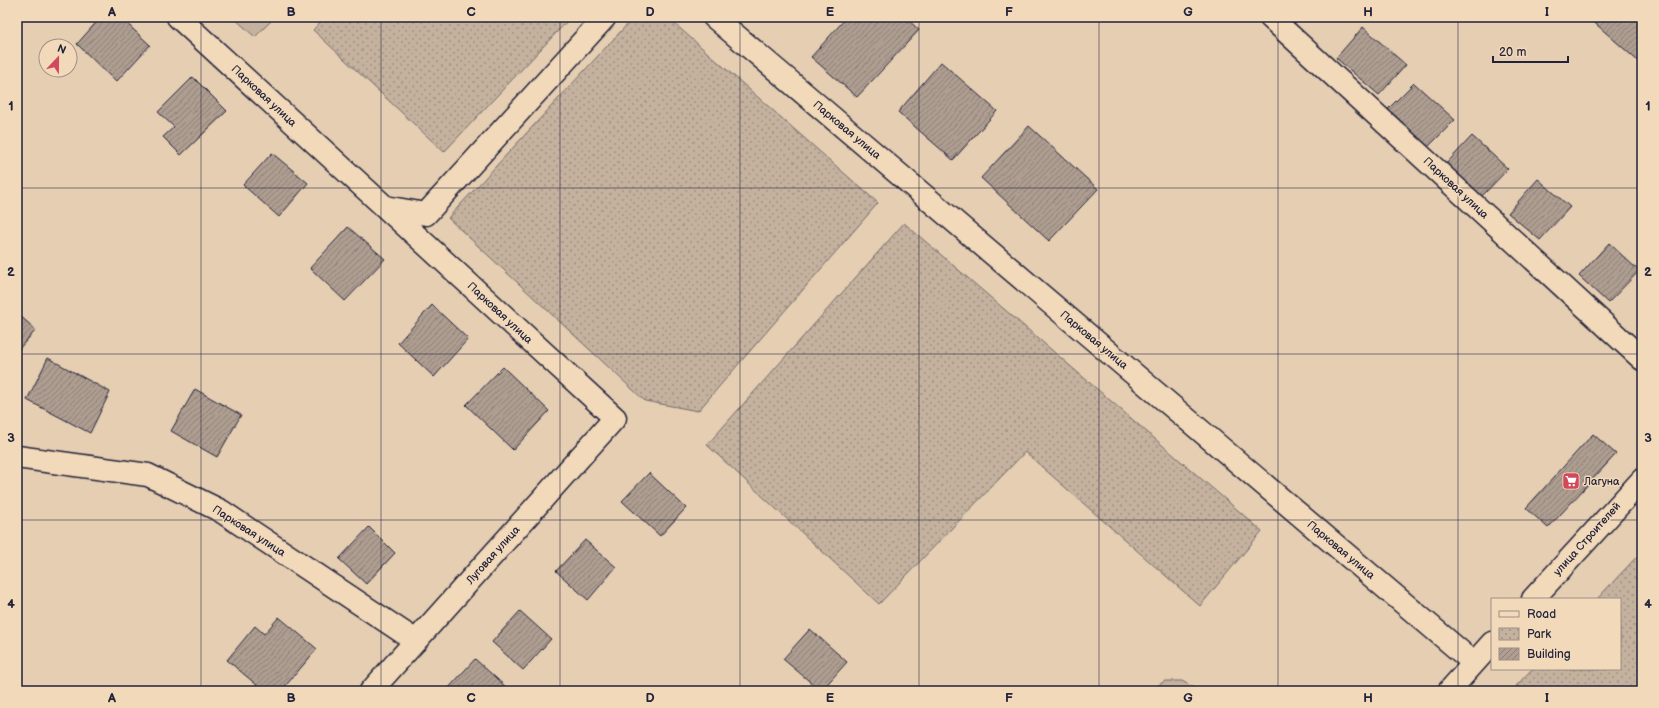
<svg xmlns="http://www.w3.org/2000/svg" width="1659" height="708" font-family="'Balsamiq Sans',sans-serif">
  <defs>
    <pattern id="park-dots" width="8" height="8" patternUnits="userSpaceOnUse"><rect width="8" height="8" fill="#c4b19e"/><path d="M2 2h.1M6 6h.1" fill="none" stroke="#9f9082" stroke-width="1.8" stroke-linecap="round"/></pattern>
    <pattern id="building-hatch" width="6" height="6" patternUnits="userSpaceOnUse"><rect width="6" height="6" fill="#ae9d90"/><path d="M-1 1l2-2M0 6l6-6M5 7l2-2" fill="none" stroke="#8d8077"/></pattern>
  </defs>
  <rect width="100%" height="100%" fill="#e5ceb2"/>
  <filter id="ink" filterUnits="userSpaceOnUse"><feTurbulence type="fractalNoise" baseFrequency=".025" numOctaves="2"/><feDisplacementMap in="SourceGraphic" scale="8" xChannelSelector="R" yChannelSelector="G"/><feConvolveMatrix kernelMatrix="1 2 1 2 8 2 1 2 1" color-interpolation-filters="sRGB"/></filter>
  <g filter="url(#ink)">
    <path fill="#c4b19e" stroke="#736a6c" d="M233,17H275L255,37Z
      M1165,681H1182L1200,691H1149Z"/>
    <path fill="url(#park-dots)" stroke="#736a6c" d="M325,17H571L444,152L313,30Z
      M634,17H667L878,203L698,411L645,401L448,218Z
      M904,223L1262,531L1200,606L1025,452L879,604L707,445Z
      M1642,551V691H1521L1516,686L1532,669H1620V599H1597Z"/>
    <path fill="url(#building-hatch)" stroke="#22223b" d="M101,17H120L150,45L116,82L77,44Z
      M847,17H905L919,30L857,97L811,57Z
      M1588,17H1642V58L1639,62Z
      M1363,27L1406,65L1379,95L1336,58Z
      M941,62L997,111L953,160L898,112Z
      M193,77L227,111L181,155L163,137L174,127L158,112Z
      M1414,83L1455,120L1428,147L1388,109Z
      M1029,126L1098,189L1049,241L981,178Z
      M1472,136L1508,169L1481,197L1446,164Z
      M272,153L308,183L279,217L243,185Z
      M1538,179L1570,207L1540,240L1508,213Z
      M348,227L385,259L345,301L310,268Z
      M1609,243L1639,271L1608,303L1579,276Z
      M432,305L468,339L434,377L398,343Z
      M17,313L36,330L17,351Z
      M48,358L110,392L90,433L27,400Z
      M503,367L549,411L513,450L466,405Z
      M195,389L241,415L217,457L171,431Z
      M1593,434L1616,454L1548,528L1526,508Z
      M649,473L686,508L660,536L622,501Z
      M369,527L395,553L366,584L339,559Z
      M585,540L616,567L588,600L556,571Z
      M520,611L551,639L523,670L492,642Z
      M279,617L317,649L281,691H264L227,660L255,626L264,634Z
      M810,629L847,662L821,691L783,659Z
      M475,659L507,688L505,691H446Z"/>
    <g fill="none" stroke-linecap="round" stroke-linejoin="round">
      <defs>
        <path id="minor" d="M178,17L615,418L371,691
          M714,17L1474,663
          M1270,17L1642,359
          M385,207L426,214L605,17
          M17,457L148,475L221,511L416,641
          M1533,599L1642,480
          M1449,691L1492,643"/>
      </defs>
      <use href="#minor" stroke="#22223b" stroke-width="25"/>
      <use href="#minor" stroke="#f1d9b9" stroke-width="22"/>
    </g>
  </g>
  <path fill="none" stroke="#22223b" stroke-width="1" stroke-opacity="0.55" d="M201,17V691M381,17V691M560,17V691M740,17V691M919,17V691M1099,17V691M1278,17V691M1458,17V691M17,188H1642M17,354H1642M17,520H1642"/>
  <defs>
    <symbol id="supermarket-square" viewBox="-11 -11 22 22"><rect x="-9" y="-9" width="18" height="18" rx="4" fill="#d1495b" stroke="#f1d9b9"/><path d="M-6-5.5h2.5l.6 2H6L4.5 2H-2.5L-4.4-4H-6ZM-1.5 3.2a1.3 1.3 0 1 0 .1 0ZM3 3.2a1.3 1.3 0 1 0 .1 0Z" fill="#fff"/></symbol>
  </defs>
  <g fill-rule="evenodd">
    <use href="#supermarket-square" x="1561" y="471" width="20" height="20"/>
  </g>
  <g text-anchor="middle" dominant-baseline="central" stroke-width="3" stroke-linejoin="round" paint-order="stroke">
    <g font-size="11" fill="#22223b" stroke="#f1d9b9">
      <text transform="translate(264 96) rotate(43)">Парковая улица</text>
      <text transform="translate(847 130) rotate(40)">Парковая улица</text>
      <text transform="translate(1456 188) rotate(43)">Парковая улица</text>
      <text transform="translate(500 313) rotate(43)">Парковая улица</text>
      <text transform="translate(1094 340) rotate(40)">Парковая улица</text>
      <text transform="translate(249 531) rotate(33)">Парковая улица</text>
      <text transform="translate(1587 539) rotate(-48)">улица Строителей</text>
      <text transform="translate(1341 550) rotate(40)">Парковая улица</text>
      <text transform="translate(493 555) rotate(-48)">Луговая улица</text>
    </g>
    <g font-size="11" fill="#22223b" stroke="#f1d9b9" text-anchor="start">
      <text x="1584" y="481">Лагуна</text>
    </g>
  </g>
  <rect width="1659" height="708" fill="none" stroke="#f1d9b9" stroke-width="44"/>
  <rect x="1491" y="598" width="130" height="72" fill="#f1d9b9" stroke="#9e9087"/>
  <rect x="1499" y="611" width="20" height="6" fill="#f1d9b9" stroke="#9e9087"/>
  <text x="1527" y="618" font-size="12" fill="#22223b">Road</text>
  <rect x="1499" y="628" width="20" height="12" fill="url(#park-dots)" stroke="#9e9087"/>
  <text x="1527" y="638" font-size="12" fill="#22223b">Park</text>
  <rect x="1499" y="648" width="20" height="12" fill="url(#building-hatch)" stroke="#9e9087"/>
  <text x="1527" y="658" font-size="12" fill="#22223b">Building</text>
  <g transform="translate(58 58) rotate(22)"><circle r="19" fill="#f1d9b9" stroke="#9e9087"/>
  <path d="M0-3L7 15L0 10L-7 15Z" fill="#d1495b"/>
  <text y="-6" font-size="11" font-weight="bold" text-anchor="middle" fill="#22223b">N</text>
  </g>
  <path d="M1493 56v6h75v-6" fill="none" stroke="#22223b" stroke-width="2"/>
  <text x="1499" y="56" font-size="12" fill="#22223b" stroke="#f1d9b9" stroke-width="3" paint-order="stroke">20 m</text>
  <rect x="22" y="22" width="1615" height="664" fill="none" stroke="#22223b" stroke-width="1.5"/>
  <g font-size="13" text-anchor="middle" font-weight="bold" fill="#22223b">
    <text x="112" y="16">A</text>
    <text x="291" y="16">B</text>
    <text x="471" y="16">C</text>
    <text x="650" y="16">D</text>
    <text x="830" y="16">E</text>
    <text x="1009" y="16">F</text>
    <text x="1188" y="16">G</text>
    <text x="1368" y="16">H</text>
    <text x="1547" y="16">I</text>
    <text x="11" y="110">1</text>
    <text x="1648" y="110">1</text>
    <text x="11" y="276">2</text>
    <text x="1648" y="276">2</text>
    <text x="11" y="442">3</text>
    <text x="1648" y="442">3</text>
    <text x="11" y="608">4</text>
    <text x="1648" y="608">4</text>
    <text x="112" y="702">A</text>
    <text x="291" y="702">B</text>
    <text x="471" y="702">C</text>
    <text x="650" y="702">D</text>
    <text x="830" y="702">E</text>
    <text x="1009" y="702">F</text>
    <text x="1188" y="702">G</text>
    <text x="1368" y="702">H</text>
    <text x="1547" y="702">I</text>
  </g>
</svg>
